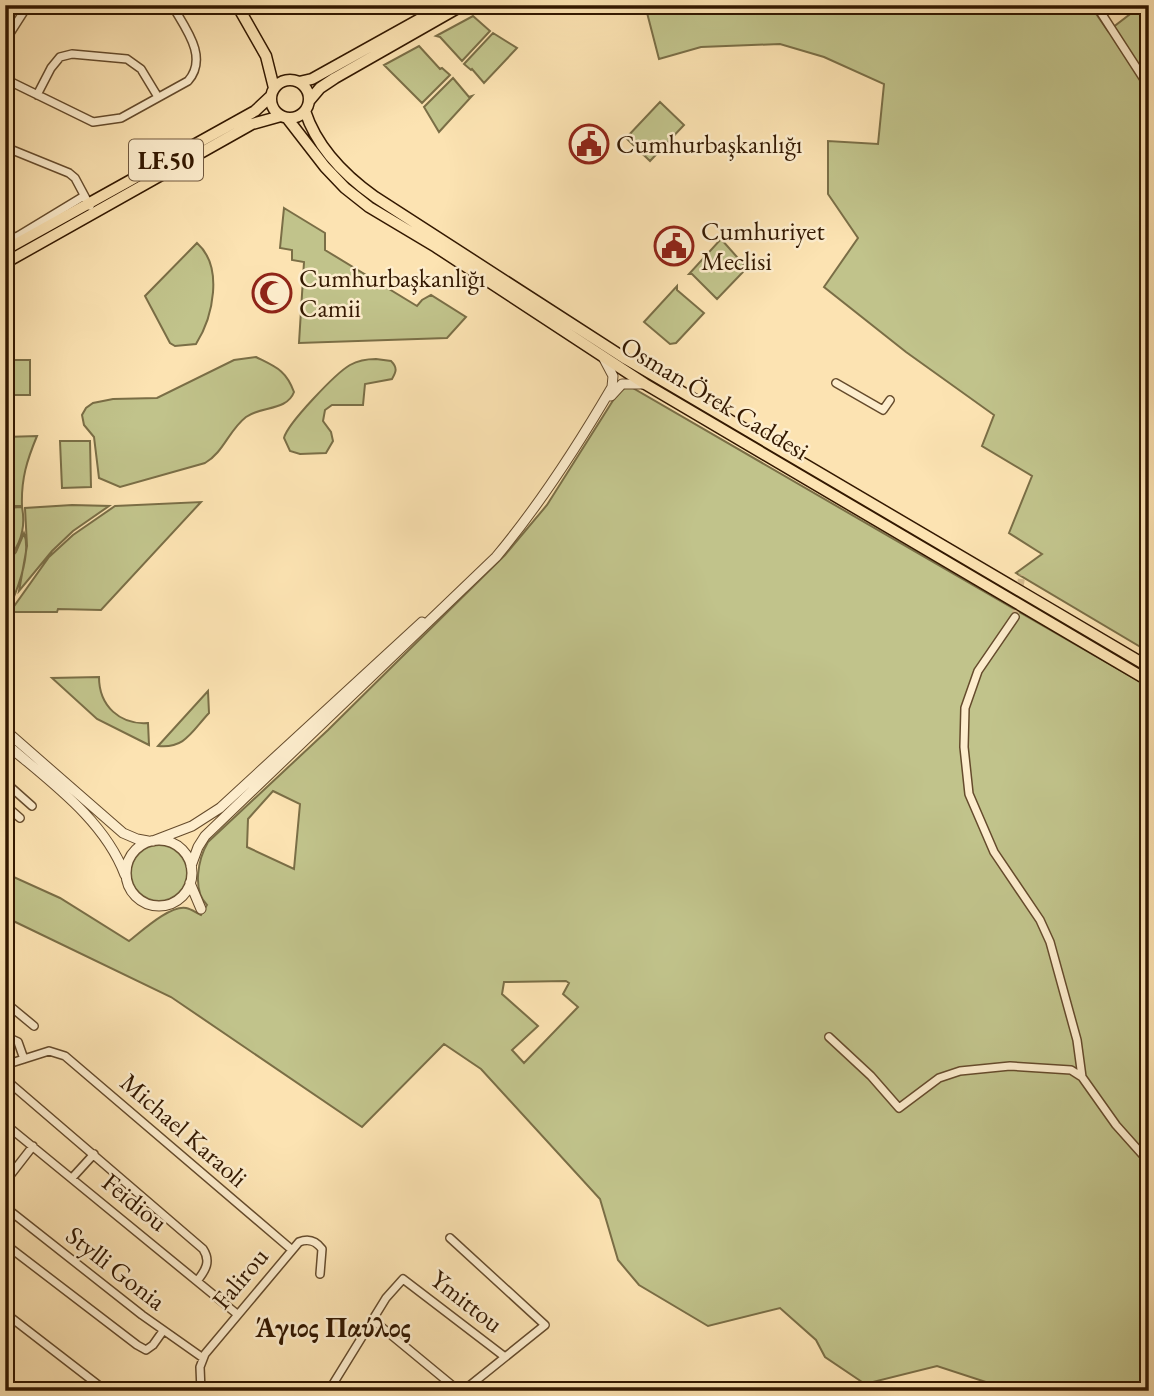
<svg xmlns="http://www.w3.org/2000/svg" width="1154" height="1396" font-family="'EB Garamond',serif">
  <rect width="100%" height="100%" fill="#fce3b2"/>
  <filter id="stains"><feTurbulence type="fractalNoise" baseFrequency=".00286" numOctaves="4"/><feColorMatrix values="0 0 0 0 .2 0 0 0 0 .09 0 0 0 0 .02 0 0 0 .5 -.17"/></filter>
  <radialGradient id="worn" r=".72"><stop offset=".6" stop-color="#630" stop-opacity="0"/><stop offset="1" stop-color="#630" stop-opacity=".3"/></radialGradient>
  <path fill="#c1c38b" stroke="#7a6e46" stroke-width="2" fill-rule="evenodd" d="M645,5H1090L1108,31L1142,5H1149V652L1016,573L1042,554L1009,533L1032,476L982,446L994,415L906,352L824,287L858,238L828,194V141L878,144L884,84L824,57L780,44L701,47L659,59Z
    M473,16L490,31L462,61L440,37L436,36Z
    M493,33L517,48L484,83L472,69L471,70L464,64Z
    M419,46L440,69L442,68L450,75L422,103L384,65Z
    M453,78L469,97L472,96L439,132L424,107Z
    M660,102L684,125L650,161L626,138Z
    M284,208L325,233V250L417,306L422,300L431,295L466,317L447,338L299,343L304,262L292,260V250L280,248Z
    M721,239L745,266L743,272L717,299L692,274H689Z
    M197,243C224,267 213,317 196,344L175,346L170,343L145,296Z
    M677,286V290L704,313L676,343L670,344L644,322Z
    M256,357C276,367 286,370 294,392C287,411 261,406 246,417C229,430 223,453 205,463L120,487L99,478L94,437L84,425L82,415L86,408L93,403L113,399L157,398L234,360Z
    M376,359L391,361C398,368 396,372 392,379L365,384L363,405H332L325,410L323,421L331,432L333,441L326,453L300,454L290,451L284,438C287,424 336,373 350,365C359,360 366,359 376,359Z
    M11,360H30V395H11Z
    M627,387H631L1149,687V1391H1072L998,1386L937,1366L865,1384L825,1357L816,1340L780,1308L708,1326L639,1285L618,1260L600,1199L481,1069L444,1044L362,1127L171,997L5,917V873L60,898L129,941C142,931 170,905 186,908C192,909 196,913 201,915L207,905C192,890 198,859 208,842L328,730L505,555L547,505L619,391ZM273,791L300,804L294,869L247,847L248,819ZM566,981L569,983L563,994L578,1007L524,1063L512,1050L538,1026L502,994L504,982Z
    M37,436C27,460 21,479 22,506H5V437Z
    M60,441H90L91,487L62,488Z
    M201,502L101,610L58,609L57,612H10L49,557L73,535L115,506Z
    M72,505L109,506L73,531L52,551L19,591L27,546L25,508Z
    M22,507C26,528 20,547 5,562V508Z
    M24,533C32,555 17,591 7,613H5V565L16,552Z
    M99,677C99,706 120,725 148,723L149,745L97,719L52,678Z
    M208,691L209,713C192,731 185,749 158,746Z
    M131 873a28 28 0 1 1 56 0a28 28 0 1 1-56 0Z"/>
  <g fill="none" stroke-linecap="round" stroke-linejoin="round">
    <path stroke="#d4ba8e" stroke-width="7" stroke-dasharray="7 3.5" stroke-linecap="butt" d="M1015,617L1022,575"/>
    <defs>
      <path id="minor" d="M1096,5L1149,87
        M5,41L28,5
        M5,79L93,122L121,118L188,81C209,57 185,28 172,5
        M37,95L51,68L60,57L72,54L127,59L141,69L158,97
        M5,147L69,173L75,178L90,206
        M5,241L18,236L84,196
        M836,383L883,410L890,400
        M1015,617L978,671L965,708L964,747L969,794L994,852L1040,920L1050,942L1077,1040L1082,1077
        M5,782L32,806
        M5,805L20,818
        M5,828L9,831
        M5,1002L34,1026
        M5,1036L18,1042L24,1059
        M829,1037L871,1076L899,1108L939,1078L960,1071L1010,1066L1071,1070L1082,1077L1116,1125L1149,1162
        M5,1065L49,1051L65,1056L291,1249
        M5,1079L203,1249C211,1261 206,1270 197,1281
        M5,1124L237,1314
        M72,1178L94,1154
        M5,1182L33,1146
        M5,1207L142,1315L203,1358
        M450,1238L545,1325L463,1391
        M5,1244L137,1345L146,1350L153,1345L163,1331
        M5,1313L106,1391
        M373,1320L459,1391
        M333,1384L386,1298L403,1279L505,1357
        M201,1391L200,1367L205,1354L299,1242C309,1238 316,1241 322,1249L320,1274"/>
      <path id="tertiary" d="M611,396L622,384H643
        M5,730L123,833L137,839L148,841
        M5,743C49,781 104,819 125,875
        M126 873a33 33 0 1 1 66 0a33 33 0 1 1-66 0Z
        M153,841L192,826L220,808L422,622
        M191,866L198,847L205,836L496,557C541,503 577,447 612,387L613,376L604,359
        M190,883L201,909"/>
      <path id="primary" d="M237,5L266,56L274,88
        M271 99a19 19 0 1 1 38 0a19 19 0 1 1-38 0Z
        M299,82L312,79L445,5
        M309,101L320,88L335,78L463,5
        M305,111C317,148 344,175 375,197L626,359L1149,667
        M287,118L325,167L345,188L369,207L436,247L645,384L1149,681
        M5,250L255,111L271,96
        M5,263L252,124L281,116"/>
    </defs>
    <use href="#minor" stroke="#654b2c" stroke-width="10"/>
    <use href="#tertiary" stroke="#654b2c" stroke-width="11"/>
    <use href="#primary" stroke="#331800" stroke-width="13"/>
    <use href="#minor" stroke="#fdedcd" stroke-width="7"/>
    <use href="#tertiary" stroke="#fdedcd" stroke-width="9"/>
    <use href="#primary" stroke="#fce3b2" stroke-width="10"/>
  </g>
  <defs>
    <symbol id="civic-ring" viewBox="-11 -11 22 22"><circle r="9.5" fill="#fdedcd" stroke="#8f2418" stroke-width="1.5"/><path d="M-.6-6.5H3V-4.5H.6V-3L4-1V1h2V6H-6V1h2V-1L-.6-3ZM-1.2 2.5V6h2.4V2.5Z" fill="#8f2418"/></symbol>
    <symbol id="mosque-ring" viewBox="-11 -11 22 22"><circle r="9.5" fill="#fdedcd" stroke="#8f2418" stroke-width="1.5"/><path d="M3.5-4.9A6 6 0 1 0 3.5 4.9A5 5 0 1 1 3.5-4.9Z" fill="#8f2418"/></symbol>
  </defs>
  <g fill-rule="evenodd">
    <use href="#civic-ring" x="567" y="122" width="44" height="44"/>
    <use href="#civic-ring" x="652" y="224" width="44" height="44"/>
    <use href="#mosque-ring" x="250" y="271" width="44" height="44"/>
  </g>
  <g text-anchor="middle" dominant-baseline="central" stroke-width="5" stroke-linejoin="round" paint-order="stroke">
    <rect fill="#fdedcd" stroke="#70583e" stroke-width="2" x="129" y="139.5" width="74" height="41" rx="5"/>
    <g font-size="24" font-weight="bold" fill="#331800">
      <text x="166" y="160">LF.50</text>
    </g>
    <g font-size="26" fill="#331800" stroke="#fdedcd" text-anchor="start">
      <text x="616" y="144">Cumhurbaşkanlığı</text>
      <text x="701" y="231">Cumhuriyet<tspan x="701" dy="30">Meclisi</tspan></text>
      <text x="299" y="278">Cumhurbaşkanlığı<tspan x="299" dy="30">Camii</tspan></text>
    </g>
    <g font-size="26" fill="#331800" stroke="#fdedcd">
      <text transform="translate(715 398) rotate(31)">Osman Örek Caddesi</text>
      <text transform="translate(184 1130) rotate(41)">Michael Karaoli</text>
      <text transform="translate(135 1202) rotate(39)">Feidiou</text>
      <text transform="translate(116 1268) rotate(38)">Stylli Gonia</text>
      <text transform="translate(240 1278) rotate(-50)">Falirou</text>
      <text transform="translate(467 1301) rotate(38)">Ymittou</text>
    </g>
    <g font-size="28" font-weight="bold" fill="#331800" stroke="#fdedcd">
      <text x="333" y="1327">Άγιος Παύλος</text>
    </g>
  </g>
  <rect width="1154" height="1396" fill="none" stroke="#fce3b2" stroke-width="28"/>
  <rect x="7" y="7" width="1140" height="1382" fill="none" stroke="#331800" stroke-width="3.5"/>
  <rect x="14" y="14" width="1126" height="1368" fill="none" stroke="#331800" stroke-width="2"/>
  <rect width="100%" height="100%" filter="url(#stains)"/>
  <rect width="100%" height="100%" fill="url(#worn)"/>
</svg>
